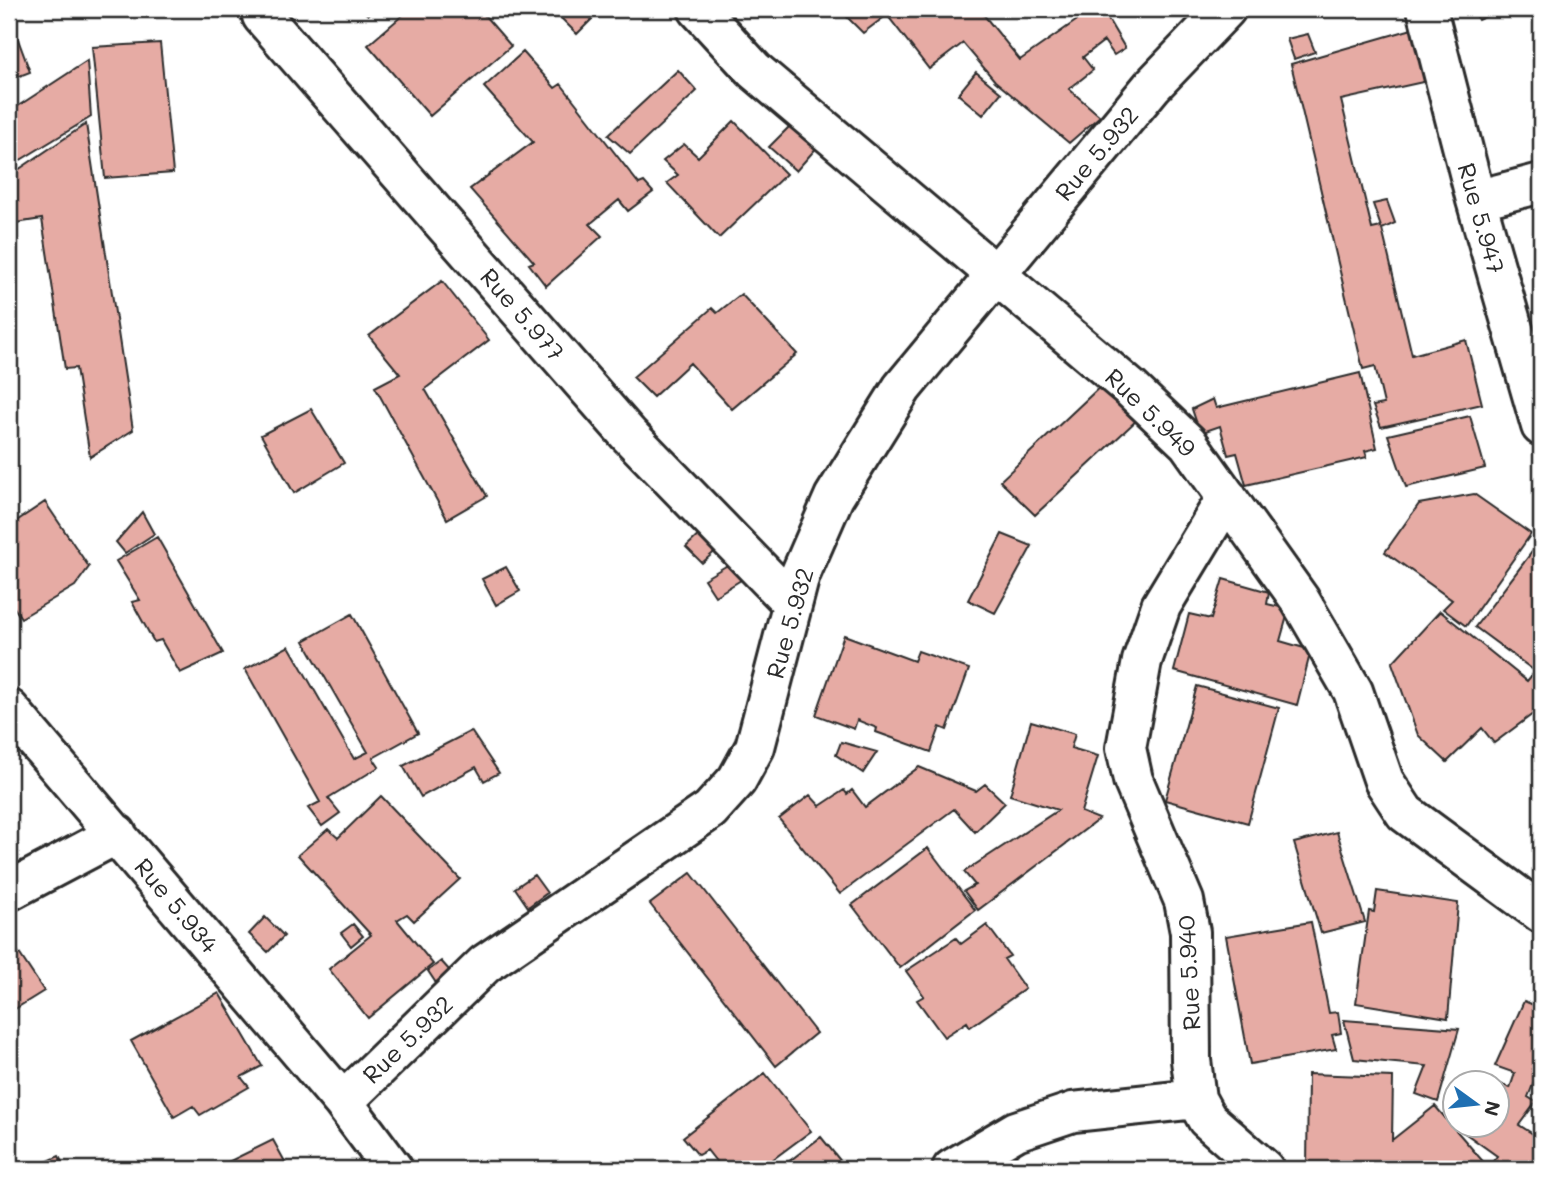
<svg xmlns="http://www.w3.org/2000/svg" width="1550" height="1178" font-family="Mali,sans-serif">
  <rect width="100%" height="100%" fill="#fff"/>
  <filter id="ink" filterUnits="userSpaceOnUse"><feTurbulence type="fractalNoise" baseFrequency=".0143" numOctaves="2"/><feDisplacementMap in="SourceGraphic" scale="14" xChannelSelector="R" yChannelSelector="G"/><feConvolveMatrix kernelMatrix="1 2 1 2 8 2 1 2 1" color-interpolation-filters="sRGB"/></filter>
  <g filter="url(#ink)">
    <path fill="#e6aba4" stroke="#2b2b2b" stroke-width="2" d="M361,9H376L368,15Z
      M399,9H479L511,46L430,116L368,45L404,14Z
      M552,9H602L577,34Z
      M848,9H979L1020,60L1093,9H1102L1125,48L1114,55L1104,41L1083,57L1093,70L1069,89L1100,116L1069,143L995,81L963,43L929,69L887,15L863,33L843,13Z
      M1473,9H1503L1478,20Z
      M9,15L30,72L9,80Z
      M1419,27L1432,80L1341,100L1372,229L1381,227L1373,204L1387,201L1395,223L1382,229L1412,355L1466,340L1482,404L1381,427L1373,406L1384,404L1375,366L1363,369L1291,64Z
      M1308,34L1315,52L1294,59L1287,39Z
      M160,43L173,173L105,178L92,47Z
      M523,52L555,88L561,84L639,184L644,182L653,192L628,211L619,200L590,224L602,236L546,286L529,264L534,262L470,189L533,142L484,87Z
      M87,61L91,117L9,167V112Z
      M678,70L697,91L630,154L608,135Z
      M976,72L1001,93L983,115L958,94Z
      M734,121L786,174L719,238L667,183L678,175L663,161L684,144L698,157Z
      M794,122L819,145L796,171L769,147Z
      M86,124L133,430L90,457L76,368L65,369L42,219L9,224V176Z
      M442,281L489,340L425,389L487,496L447,519L375,387L400,374L369,336Z
      M741,294L797,354L732,409L690,363L653,397L633,377L712,308L717,313Z
      M1360,373L1377,448L1365,451L1367,457L1246,485L1237,453L1228,455L1220,426L1200,433L1192,409L1213,399L1216,408Z
      M1104,383L1139,418L1035,515L1000,481Z
      M311,409L344,463L294,493L261,435Z
      M1470,416L1485,468L1406,487L1388,435Z
      M1474,494L1531,534L1466,626L1443,609L1452,600L1385,552L1419,504Z
      M45,502L89,567L75,586L21,618L9,600V526Z
      M142,512L154,534L125,553L116,542Z
      M703,531L719,548L702,563L686,547Z
      M1002,534L1032,546L995,613L968,600Z
      M157,537L223,653L180,673L161,640L154,642L132,602L140,600L116,561Z
      M1541,540V657L1532,669L1475,627Z
      M731,563L741,580L715,596L704,579Z
      M506,567L520,591L496,605L482,579Z
      M1223,579L1269,592L1267,604L1289,609L1280,641L1311,650L1297,705L1174,671L1189,614L1211,619Z
      M1440,611L1527,681L1532,675L1541,683V708L1494,743L1482,728L1447,762L1418,735L1392,663Z
      M352,614L418,733L373,758L379,767L328,798L340,813L322,826L308,808L320,802L245,669L289,646L354,759L368,752L304,641Z
      M844,635L914,661L918,651L969,669L947,730L940,727L931,752L876,732L877,728L857,720L854,729L816,715Z
      M1197,686L1279,708L1248,823L1165,800Z
      M1031,721L1075,734L1071,748L1098,756L1081,812L1099,819L978,910L964,891L975,885L964,872L1058,810L1010,795Z
      M471,731L499,773L484,781L476,767L421,797L403,766Z
      M841,742L877,752L863,773L836,755Z
      M919,767L976,791L985,784L1005,803L975,832L954,809L840,894L779,819L810,795L820,806L844,790L847,794L852,790L865,807Z
      M381,796L460,879L414,921L407,914L397,920L433,964L368,1018L329,969L371,935L298,855L328,829L338,838Z
      M1337,832L1365,922L1321,933L1294,843Z
      M928,848L975,910L900,968L852,905Z
      M691,873L816,1033L776,1066L650,904Z
      M534,875L547,893L528,907L515,888Z
      M1377,891L1458,903L1448,1018L1356,1003L1369,911L1374,912Z
      M265,917L284,936L268,952L249,934Z
      M1311,922L1329,1013L1338,1012L1341,1033L1332,1035L1336,1049L1250,1064L1226,936Z
      M353,924L363,936L351,946L341,933Z
      M987,925L1010,956L1004,959L1025,989L970,1027L967,1022L944,1037L917,1000L924,996L906,971L956,938L961,944Z
      M9,938L44,991L10,1012L9,1010Z
      M441,961L450,971L436,983L428,971Z
      M219,993L262,1066L241,1077L249,1087L200,1115L193,1106L174,1117L131,1041Z
      M1524,1001L1541,1008V1079L1536,1077L1528,1097L1536,1102L1519,1125L1541,1139V1169H1487L1497,1156L1448,1121L1456,1112V1126H1498V1084H1478L1483,1077L1510,1088L1515,1073L1495,1066Z
      M1344,1020L1459,1029L1438,1102L1416,1094L1427,1066L1354,1059Z
      M765,1073L811,1131L760,1169H722L707,1150L698,1155L683,1137Z
      M1308,1074L1393,1077L1392,1140L1435,1106L1487,1166L1483,1169H1307Z
      M821,1137L847,1169H779Z
      M273,1140L289,1169H214Z
      M59,1156L65,1169H39L37,1166Z"/>
    <g fill="none" stroke-linecap="round" stroke-linejoin="round">
      <defs>
        <path id="street" d="M698,9L754,70L1129,387L1188,443L1300,600L1353,691L1384,781L1405,813L1541,913
          M1427,9L1476,200L1541,426
          M262,16L628,434L792,603
          M1476,200L1541,183
          M9,709L343,1102
          M9,891L117,834
          M1196,1099L1207,1119L1264,1169
          M393,1169L343,1102L485,964L710,810L737,780L755,747L800,575L834,497L902,388L1153,85L1226,9
          M952,1169L1016,1131L1073,1112L1196,1099L1191,1060L1190,932L1184,901L1133,780L1126,748L1142,661L1161,606L1227,497"/>
      </defs>
      <use href="#street" stroke="#2b2b2b" stroke-width="44"/>
      <use href="#street" stroke="#fff" stroke-width="38"/>
    </g>
  </g>
  <g text-anchor="middle" dominant-baseline="central" stroke-width="7" stroke-linejoin="round" paint-order="stroke">
    <g font-size="24" fill="#2b2b2b" stroke="#fff">
      <text transform="translate(1096 153) rotate(-50)">Rue 5.932</text>
      <text transform="translate(1482 218) rotate(74)">Rue 5.947</text>
      <text transform="translate(523 314) rotate(49)">Rue 5.977</text>
      <text transform="translate(1151 412) rotate(44)">Rue 5.949</text>
      <text transform="translate(789 623) rotate(-74)">Rue 5.932</text>
      <text transform="translate(177 905) rotate(50)">Rue 5.934</text>
      <text transform="translate(1188 973) rotate(-93)">Rue 5.940</text>
      <text transform="translate(407 1039) rotate(-44)">Rue 5.932</text>
    </g>
  </g>
  <rect width="1550" height="1178" fill="none" stroke="#fff" stroke-width="35"/>
  <rect x="18" y="18" width="1515" height="1143" fill="none" stroke="#2b2b2b" stroke-width="2.5" filter="url(#ink)"/>
  <g transform="translate(1476 1104) rotate(105)"><circle r="33" fill="#ffffff" stroke="#aaaaaa" stroke-width="2"/>
  <path d="M0-5L12 26L0 18L-12 26Z" fill="#1f6fb2"/>
  <text y="-10" font-size="19" font-weight="bold" text-anchor="middle" fill="#2b2b2b">N</text>
  </g>
</svg>
